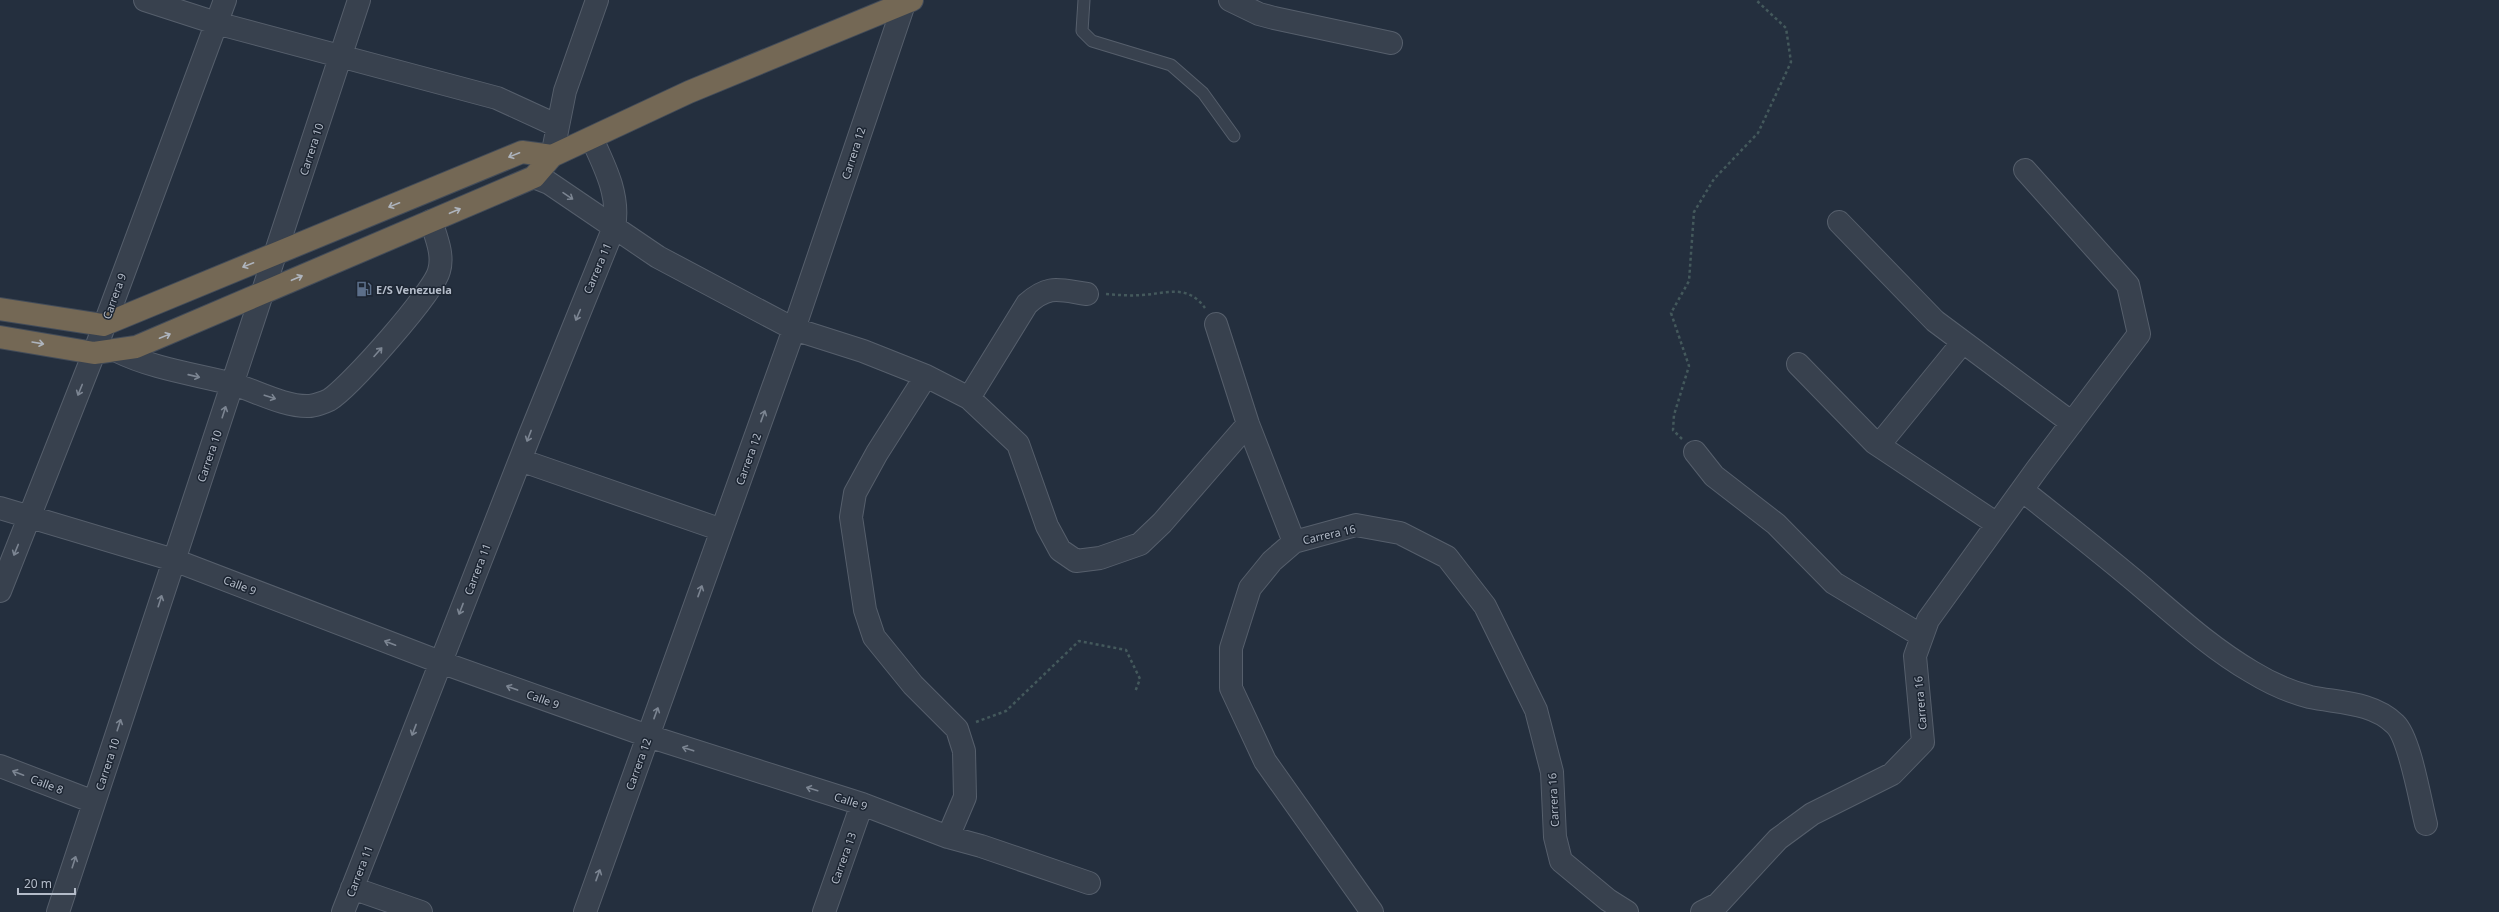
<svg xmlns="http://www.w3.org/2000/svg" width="2499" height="912" font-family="'Noto Sans',sans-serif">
  <rect width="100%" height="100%" fill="#242f3e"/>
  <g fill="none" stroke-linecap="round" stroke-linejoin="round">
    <defs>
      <path id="lane" d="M1084,0L1082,31L1092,41L1171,65L1203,93L1234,136"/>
      <path id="street" d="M145,0L216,23L497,98L558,126
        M1230,0L1259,14L1274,18L1391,43
        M552,156L565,91L597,0
        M534,177L549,183L658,257L756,309L794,329L863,351L926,376L969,398L1018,444L1047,526L1060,550L1076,561L1100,558L1140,544L1162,523L1248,424
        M1839,222L1935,321L2072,423
        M1216,324L1248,424L1294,542
        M117,351C154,369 194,374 233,384C256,391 285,407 309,406C314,406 325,402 329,400C349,388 434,292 439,271C444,255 436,237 431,221
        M1798,364L1875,443L1997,524
        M926,376L877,453L855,493L851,517L865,610L874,637L913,685L957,729L964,751L965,797L948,837
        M969,398L1027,304C1049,284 1059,290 1087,294
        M1879,445L1963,342
        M1695,452L1714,476L1776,524L1834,583L1922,636
        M520,460L722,530
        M2022,490C2060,520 2098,550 2135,581C2173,613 2209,647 2252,672C2270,683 2290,692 2310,697C2339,703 2373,702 2395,724C2410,738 2420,801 2426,824
        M0,508L174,560L440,662L648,736L862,804L948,837L981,846L1089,883
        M0,591L94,353L225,0
        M0,766L94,802
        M352,888L421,912
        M58,912L359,0
        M343,912L529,437L614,227C620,196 605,167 592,139
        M585,912L794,329L904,4
        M824,912L862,804
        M1372,912L1265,761L1231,688V648L1250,588L1272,561L1294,542L1356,525L1400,533L1447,557L1485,606L1536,710L1552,772L1555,837L1561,861L1608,900L1627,912
        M1702,912L1718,904L1778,839L1812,814L1892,774L1923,742L1915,656L1928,620L2037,469L2139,334L2128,285L2025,170"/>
      <path id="highway" d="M0,309L103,325L522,152L552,156
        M0,337L94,353L136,347L534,177L552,156L689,92L912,0"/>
    </defs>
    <use href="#lane" stroke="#565f6c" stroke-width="13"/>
    <use href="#street" stroke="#565f6c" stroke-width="24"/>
    <use href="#highway" stroke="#434c59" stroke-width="24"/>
    <path stroke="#44595c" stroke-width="2.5" stroke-dasharray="3 3" stroke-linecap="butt" d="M1106,294C1118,295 1130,296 1141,295C1166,294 1187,283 1205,308
      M1682,439L1673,430L1674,415L1689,366L1671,313L1689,281L1694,212L1714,179L1758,133L1791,62L1786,28L1756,0
      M976,722L1006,711L1079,641L1126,650L1140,679L1135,692"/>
    <use href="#lane" stroke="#38414e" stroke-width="11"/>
    <use href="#street" stroke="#38414e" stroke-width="22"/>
    <use href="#highway" stroke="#746855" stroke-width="22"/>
  </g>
  <defs><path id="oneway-shaft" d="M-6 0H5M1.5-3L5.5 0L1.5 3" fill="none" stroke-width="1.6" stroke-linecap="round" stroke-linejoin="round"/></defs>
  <g stroke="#aeb4bd">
    <use href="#oneway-shaft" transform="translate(514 155) rotate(158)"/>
    <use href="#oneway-shaft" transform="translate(394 205) rotate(158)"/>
    <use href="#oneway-shaft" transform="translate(455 211) rotate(-23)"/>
    <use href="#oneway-shaft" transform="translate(248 265) rotate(158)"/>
    <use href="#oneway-shaft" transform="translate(297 278) rotate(-23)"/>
    <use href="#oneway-shaft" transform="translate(165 336) rotate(-22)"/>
    <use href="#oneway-shaft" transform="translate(38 343) rotate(10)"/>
  </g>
  <g stroke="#7c8592">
    <use href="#oneway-shaft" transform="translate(568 196) rotate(34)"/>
    <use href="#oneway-shaft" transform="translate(578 315) rotate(113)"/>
    <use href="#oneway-shaft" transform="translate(378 352) rotate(-48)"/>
    <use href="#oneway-shaft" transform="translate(194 376) rotate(13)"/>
    <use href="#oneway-shaft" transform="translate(80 390) rotate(112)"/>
    <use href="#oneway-shaft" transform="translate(270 397) rotate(18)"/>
    <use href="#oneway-shaft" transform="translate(224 412) rotate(-72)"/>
    <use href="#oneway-shaft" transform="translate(763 416) rotate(-70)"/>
    <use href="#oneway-shaft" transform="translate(529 436) rotate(111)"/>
    <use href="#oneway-shaft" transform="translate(16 550) rotate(112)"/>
    <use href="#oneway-shaft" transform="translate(700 591) rotate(-70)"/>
    <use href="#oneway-shaft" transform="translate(160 601) rotate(-72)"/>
    <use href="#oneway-shaft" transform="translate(461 609) rotate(111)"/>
    <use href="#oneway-shaft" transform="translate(390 643) rotate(-159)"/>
    <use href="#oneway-shaft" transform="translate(512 688) rotate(-160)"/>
    <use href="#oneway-shaft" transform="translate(656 713) rotate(-70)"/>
    <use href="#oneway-shaft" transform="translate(119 725) rotate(-72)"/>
    <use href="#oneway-shaft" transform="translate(414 730) rotate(111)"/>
    <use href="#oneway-shaft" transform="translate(688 749) rotate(-162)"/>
    <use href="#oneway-shaft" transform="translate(18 773) rotate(-159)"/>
    <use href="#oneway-shaft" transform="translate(812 789) rotate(-163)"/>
    <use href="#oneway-shaft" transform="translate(74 862) rotate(-72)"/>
    <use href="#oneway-shaft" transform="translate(598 875) rotate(-70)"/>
  </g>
  <defs>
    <symbol id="fuel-bare" viewBox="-9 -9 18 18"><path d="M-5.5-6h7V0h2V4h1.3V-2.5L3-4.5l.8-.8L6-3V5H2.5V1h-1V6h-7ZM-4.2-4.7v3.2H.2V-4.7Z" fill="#5c6f8a" stroke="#1d2633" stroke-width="2.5" paint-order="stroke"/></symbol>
  </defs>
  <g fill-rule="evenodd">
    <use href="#fuel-bare" x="353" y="278" width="22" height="22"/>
  </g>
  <g text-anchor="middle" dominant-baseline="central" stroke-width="3" stroke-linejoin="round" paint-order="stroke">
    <g font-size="11" fill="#b4bcc9" stroke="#1d2633">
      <text transform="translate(311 149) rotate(-72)">Carrera 10</text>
      <text transform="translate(853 153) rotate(-72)">Carrera 12</text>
      <text transform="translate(597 268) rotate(-67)">Carrera 11</text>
      <text transform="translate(114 296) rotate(-70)">Carrera 9</text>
      <text transform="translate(209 456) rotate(-71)">Carrera 10</text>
      <text transform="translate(748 459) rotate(-70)">Carrera 12</text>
      <text transform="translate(1329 534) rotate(-13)">Carrera 16</text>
      <text transform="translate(477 569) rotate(-69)">Carrera 11</text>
      <text transform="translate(240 585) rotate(21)">Calle 9</text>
      <text transform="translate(543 699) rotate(20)">Calle 9</text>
      <text transform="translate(1920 703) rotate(-95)">Carrera 16</text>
      <text transform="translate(107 764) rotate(-72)">Carrera 10</text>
      <text transform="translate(638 764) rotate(-70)">Carrera 12</text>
      <text transform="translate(47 784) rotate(21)">Calle 8</text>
      <text transform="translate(1553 800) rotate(-93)">Carrera 16</text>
      <text transform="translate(851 801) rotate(18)">Calle 9</text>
      <text transform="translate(843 858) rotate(-70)">Carrera 13</text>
      <text transform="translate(359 871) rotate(-69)">Carrera 11</text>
    </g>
    <g font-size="11" font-weight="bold" fill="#b4bcc9" stroke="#1d2633" text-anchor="start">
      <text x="376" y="289">E/S Venezuela</text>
    </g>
  </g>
  <path d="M18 888v6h57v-6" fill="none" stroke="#b4bcc9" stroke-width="2"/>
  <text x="24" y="888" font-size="12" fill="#b4bcc9" stroke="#1d2633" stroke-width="3" paint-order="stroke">20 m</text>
</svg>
